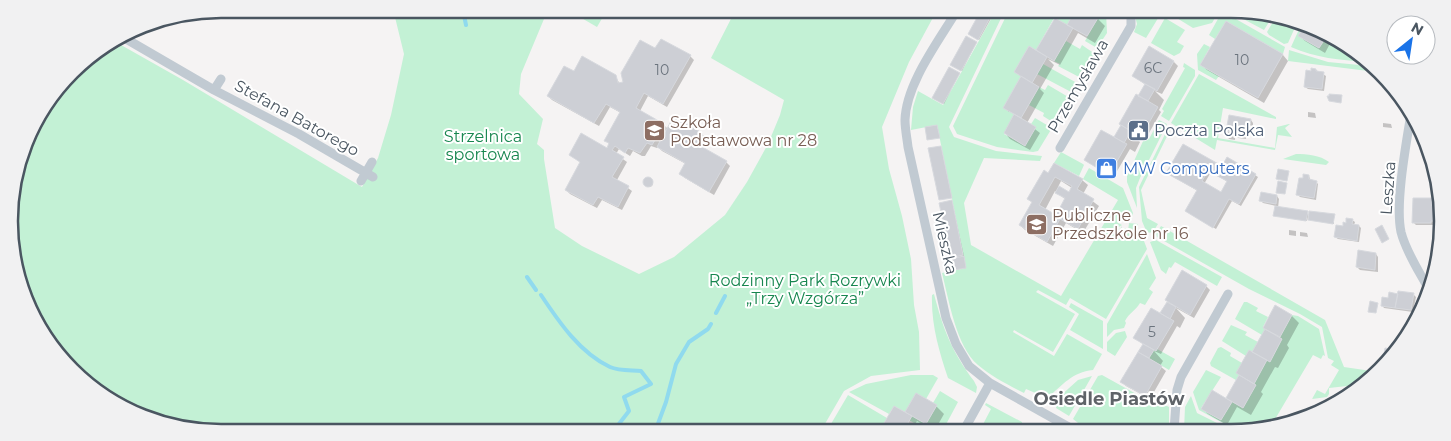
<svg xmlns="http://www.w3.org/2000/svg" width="1451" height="441" font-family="Montserrat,sans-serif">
  <rect width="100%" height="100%" fill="#f5f3f3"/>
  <path fill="#c3f1d5" d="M393,9L542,10L544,19L521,74L519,94L543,119L537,144L544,150V159L555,228L582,246L639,274L674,257L725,215L747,182L768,144L780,115L784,100L711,58L735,11L936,12L909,62L882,127L889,169L902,216L911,259L914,305L919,332L920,370L871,376L844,391L822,429L179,428L103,397L45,338L16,275L11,193L31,127L81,61L114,41L183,80L362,187L378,158L391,115L404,54Z
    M582,10H607L597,27L578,16Z
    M995,12H1004L949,127L954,137L996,151L1042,156L1040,161L984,158L964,203L971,245L1061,296L1118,200L1083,179L1089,168L1123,188L1133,213L1131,220L1127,222L1123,220L1118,223L1122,225L1117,228L1120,229L1122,226L1121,231H1124L1125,228L1128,231L1129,223L1138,224V226L1135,227L1138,233H1141L1147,249L1106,319L1070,298L1066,305L1038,290L1036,292L1075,314L1053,352L1014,330L1013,332L1054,356L1067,334L1102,354L1093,370C1072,372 1063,385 1047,398L1026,389L1024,393C1008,385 991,376 978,365C956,346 949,300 942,273L966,268L937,125L911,130L913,107L918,91L943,105Z
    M1008,12H1074L1067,25L1054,18L1036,50L1029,46L1014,72L1021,76L1004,108L1014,114L1004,134L1024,145L1036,127L1031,124L1035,118L1052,128L1038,151L1033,152L997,147L957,134L953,126Z
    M1095,12H1106L1107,33L1097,48L1085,41L1098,18L1094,15Z
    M1134,12H1159L1160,15L1146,38L1134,32L1137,24Z
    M1167,12L1218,13L1212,23L1193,28Z
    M1232,13H1272L1274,14L1264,30Z
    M1227,14L1285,47L1283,54L1226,21L1215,39L1209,35L1219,17Z
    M1277,15L1297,23L1288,43L1284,44L1269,35L1267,32Z
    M1165,18L1185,30L1177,42L1184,46L1180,53L1174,56L1151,43Z
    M1301,25L1304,26L1299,36L1319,48L1327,36L1348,45L1366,62C1340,60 1316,58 1291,47Z
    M1066,41L1080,49L1082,45L1095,54L1081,78L1058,66L1060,64L1054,61Z
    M1204,44L1210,47L1200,65L1219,76L1216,80L1198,70L1197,54Z
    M1289,50L1328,62L1370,66L1376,72L1288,61Z
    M1184,63L1195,70V76L1169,121L1161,116L1164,111L1162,109L1185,68L1183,67Z
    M1043,64L1077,83L1073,93L1037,74Z
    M1199,74L1276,117V119L1223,108L1218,138L1275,148L1277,127L1289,124H1290L1285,128L1292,137L1278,135L1275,150L1217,140L1215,150L1171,123Z
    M1048,85L1070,98L1056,122L1054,123L1043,116L1044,113L1029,105L1039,87L1045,90Z
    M1159,120L1167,124L1140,178L1136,188L1137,208L1127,182V171L1130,170L1144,139H1149Z
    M1169,126L1171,128L1141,190L1147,218L1158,224L1153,232L1147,233L1142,221L1139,187Z
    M1061,152L1083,164L1084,165L1079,176L1054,163Z
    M1296,154C1307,154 1320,155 1329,162L1326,165L1283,159Z
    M1161,226L1325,320L1344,367L1378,372L1357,387L1356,385L1329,388V394L1327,397L1312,399L1317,390L1325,394L1339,370L1331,365L1334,361L1328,358L1322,327L1300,314L1249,289L1157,237L1156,234Z
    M1156,240L1222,277L1217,286L1175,262L1171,268L1169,267L1166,274L1161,270L1150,242Z
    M1147,254L1156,278L1149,289L1153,292L1145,305L1140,303C1136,310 1129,313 1125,321L1126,323L1124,328L1114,330L1107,337V324Z
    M934,294C943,329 952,352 974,381L977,387L976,393L948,378C939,351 931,324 932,295Z
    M1244,302H1247L1258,308L1256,311L1268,317L1263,327L1265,329L1262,335L1235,319Z
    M1071,303L1103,321V349L1070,330L1079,314L1069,307Z
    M1292,315L1298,316L1319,329L1325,356L1323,355L1321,359L1313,355L1271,426C1239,436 1227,425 1199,410L1193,392L1206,370L1221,377L1201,408L1221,420L1232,402L1243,408L1256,385L1254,384L1267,360L1270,361L1282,339L1280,337Z
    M1231,325L1247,332L1245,335L1258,342L1252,352L1246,356L1222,341Z
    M1125,331L1127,337L1115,356L1107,351V342L1116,333Z
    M1221,347L1231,353L1230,356L1242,363L1237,373L1239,375L1236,380L1211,366L1210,363L1218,348Z
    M1157,349L1175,359L1169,370L1149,358L1154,350L1156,351Z
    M911,375H933L938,378L926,399L916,394L905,412L894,406L889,414L849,392L866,384Z
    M1102,375L1147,400L1149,397L1169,407V430H1087L1073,419L1098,376Z
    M1092,376L1069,416L1056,408L1058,398L1078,380Z
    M940,391L958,402L943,430H926L909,420L912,416L926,424L937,406L933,403Z
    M848,395L887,418L880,430L828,429Z
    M1191,396L1197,413L1231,430H1184L1185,407Z
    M986,403L1022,422V430H980L991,409L985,405Z"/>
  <path fill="#0003" fill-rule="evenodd" d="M981,12L994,13L979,40L969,34Z
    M200,13L196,19L191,17L188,21L179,17Z
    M1055,19L1067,26L1098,19L1105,26L1095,43L1078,33L1060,65L1048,59L1054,65L1040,89L1044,93L1027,123L1040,133L1030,150L1010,139L1005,133L1020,116L1009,110V112L1005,108L1022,78L1016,72L1037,52Z
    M1226,23L1283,55L1288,61L1264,103L1207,70L1202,65Z
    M1305,27L1333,38L1325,53L1305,41L1300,36Z
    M976,43L962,71L953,65Z
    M1149,48L1174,62L1178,66L1162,94L1155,91L1164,100L1159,110L1161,112L1145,140L1131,132L1140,142L1135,152L1130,149L1113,178L1085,160L1115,139L1139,97L1146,85L1133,76Z
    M656,50L690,56L694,60L667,107L648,96L640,111L664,125L668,129L702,134L706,138V145L701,148L726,162L730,166L714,195L685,178L681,174L686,164L662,151L658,147L657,148L651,146L645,156H642L633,151L630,156L619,149L616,154L627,162L617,180L632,191L622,210L602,200L597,208L570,194L566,190L581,163L571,155L608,149L610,145L606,140L621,113L610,107L599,126L552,100L548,96L574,73L615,76L620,84L625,83Z
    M1316,70L1326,76L1324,91L1308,89L1305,87L1312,72Z
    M959,74L944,104L934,99Z
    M1308,112L1315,113L1316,118L1308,117Z
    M1230,117L1251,120L1253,123V126L1248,125L1246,139L1238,138L1235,136V140L1229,139L1227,136Z
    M1383,123L1391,124L1392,128L1383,127Z
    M1055,164L1082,180L1088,185L1083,194L1099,206L1083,233L1066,223L1053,246L1025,230L1020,225L1033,203L1029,199L1049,175ZM1061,181L1072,188L1069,194L1058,187ZM1055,191L1066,200L1056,216L1045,210Z
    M1222,168L1255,175L1258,177L1241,206L1232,201L1216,229L1186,211L1198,191L1170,175ZM1211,172L1228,182L1221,194L1204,184Z
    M1309,176L1311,181L1316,182L1318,184L1316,200L1300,197L1298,195Z
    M645 183a4 4 0 1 1 8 0a4 4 0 1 1-8 0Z
    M1277,196L1279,199L1278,208L1307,213L1310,216H1334V224L1311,220L1308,217L1307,221L1275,216L1276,206L1263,203L1261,201Z
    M1431,199L1434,202V207L1438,209L1437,223H1433V225H1416L1413,222Z
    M952,201L964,256H962L964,259L966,268L955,270L954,259L952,257Z
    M1352,220L1355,222L1354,225L1359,226L1361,228L1359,242L1338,239L1335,237Z
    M1289,230L1296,231V236L1289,235Z
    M1300,232L1307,233L1308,237L1300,236Z
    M1376,254L1378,257V272L1360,270L1357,267Z
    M1206,286L1210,290L1194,318L1176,308L1185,318L1180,328L1177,326L1161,354L1154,351L1163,361L1160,366L1166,371L1150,399L1126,386L1122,382L1144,345L1135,338L1161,315L1168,302Z
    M1413,294L1416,297L1413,312L1384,308L1382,305L1389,299Z
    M1276,307L1292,316L1299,323L1287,345L1289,348L1278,368L1275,367L1261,392L1263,394L1251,415L1237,407L1227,425L1208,414L1202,408L1226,400L1266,330Z
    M917,395L936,406L944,414L935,430H932L917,421L912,430H881L911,416L907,412Z"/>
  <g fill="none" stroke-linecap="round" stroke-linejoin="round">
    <path stroke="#90daee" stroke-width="4" d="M463,10L466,25
      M527,277L536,290
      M541,295C559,322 580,353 610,367C619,371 632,370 641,371L651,384L624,397L629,411L615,429
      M716,313L725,296
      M656,429L666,402L676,364L689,342L708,329L711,324"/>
  </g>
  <path fill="#cdcfd5" stroke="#d7d9de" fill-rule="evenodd" d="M980,12H993L978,40L968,34Z
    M1074,12H1089L1098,18L1087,36L1067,25Z
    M1055,18L1073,28L1054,61L1036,50Z
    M1226,21L1283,54L1258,98L1200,65Z
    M1304,26L1327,36L1319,48L1298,36Z
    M966,36L977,42L961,71L950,65Z
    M661,39L691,55L663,104L644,93L636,108L664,124L661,130L665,132L674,116L702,133V141L697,144L727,161L709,192L679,174L685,163L657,147L662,137L658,135L652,145L647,143L640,153L628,148L625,153L615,146L612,150L624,157L612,177L629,186L618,207L598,197L593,205L565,190L580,162L569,155L581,133L607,148L609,143L604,141L620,112L606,104L594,123L547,96L564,66L574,71L582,56L616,75L618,83L623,82L621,73L640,40L655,48Z
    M1029,46L1047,57L1032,83L1014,72Z
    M1149,46L1174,61L1157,91L1132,76Z
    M949,67L960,73L943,104L932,98Z
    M1311,68L1316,69V71L1324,72L1322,89L1304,87L1306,70L1311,71Z
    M1021,76L1039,87L1021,118L1003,108Z
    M1145,84L1155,89L1148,101L1138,96Z
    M1136,94L1158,107L1141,137L1119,124Z
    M1329,94L1342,95L1341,103L1329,101L1327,96H1329Z
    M1014,114L1036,127L1025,146L1004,133Z
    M1229,115L1251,119L1250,124H1245L1243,137L1234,136L1235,133L1226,131Z
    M937,125L940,138L927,140L925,127Z
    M1121,125L1131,131L1124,143L1114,137Z
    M1101,130L1127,144L1109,175L1084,160Z
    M1183,144L1222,166L1227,157L1256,174L1239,204L1229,199L1213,228L1185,211L1197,190L1166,173ZM1208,171L1227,181L1221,192L1202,181Z
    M941,146L952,198L939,200L928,148Z
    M1054,163L1083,179L1077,189L1094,199L1078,229L1060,219L1047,242L1019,225L1032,202L1027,199L1044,170L1048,173ZM1055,177L1072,186L1069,192L1059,186L1055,193L1065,198L1056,215L1039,205Z
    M1278,169L1289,171L1287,181L1276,179Z
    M1303,174L1309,175V179L1317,181L1314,198L1296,195L1299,178H1303Z
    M643 182a5 5 0 1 1 10 0a5 5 0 1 1-10 0Z
    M1278,181L1287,183L1285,194L1276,193Z
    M1261,192L1277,195L1276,204L1259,201Z
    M1413,198H1432V206H1437L1436,218H1435V221H1431V223H1412Z
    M952,200L963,255L951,258L939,203Z
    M1275,206L1308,211L1306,221L1273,216Z
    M1309,211L1335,214L1333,224L1308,220Z
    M1346,218L1353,219L1352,224L1359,225L1357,241L1334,237L1336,225L1343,226V222L1346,223Z
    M1382,225L1389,239L1382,243L1375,229Z
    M1358,250L1376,253L1375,270L1356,267Z
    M964,256L966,268L953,270L951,259Z
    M1182,270L1207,285L1190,315L1165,300Z
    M1398,291L1414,293L1411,310L1395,308Z
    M1389,292L1398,294L1395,308L1381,306L1382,297L1388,298Z
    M1370,301L1378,303L1376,313L1368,312Z
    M1167,302L1176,307L1170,319L1160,313Z
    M1275,305L1292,315L1280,337L1263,328Z
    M1151,308L1174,321L1156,351L1133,338Z
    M1265,329L1282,339L1270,362L1252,352Z
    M1143,344L1154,350L1149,358L1138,352Z
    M1385,348L1392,349V355L1387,361H1383Z
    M1249,350L1267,360L1254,384L1236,373Z
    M1138,352L1162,366L1145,396L1120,382Z
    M1239,375L1256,385L1243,408L1226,398Z
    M1212,390L1232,402L1221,420L1201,409Z
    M916,393L937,405L926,424L905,412Z
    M894,406L912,416L904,430H880Z"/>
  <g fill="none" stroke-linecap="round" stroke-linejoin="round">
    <path stroke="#c1cad2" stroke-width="9" d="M956,12C938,42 906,84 905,120C905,129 907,138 908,147L946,318L956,344L969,366L990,383L1074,430
      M121,36L214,90L299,134L373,177
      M214,90L221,79
      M1411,114C1406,144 1395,204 1401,232C1406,252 1419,271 1428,288
      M1060,148L1131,26V15L1130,12
      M361,181L372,162
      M964,430L990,383
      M1174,430L1177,390L1181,377L1228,294"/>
  </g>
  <defs>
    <symbol id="civic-square" viewBox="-11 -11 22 22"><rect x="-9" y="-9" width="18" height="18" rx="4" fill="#5c6f8a" stroke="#fff"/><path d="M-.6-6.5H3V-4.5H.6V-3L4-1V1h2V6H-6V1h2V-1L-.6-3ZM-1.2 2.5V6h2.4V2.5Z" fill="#fff"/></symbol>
    <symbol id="school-square" viewBox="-11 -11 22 22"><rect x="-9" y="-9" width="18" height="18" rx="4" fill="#8d6e63" stroke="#fff"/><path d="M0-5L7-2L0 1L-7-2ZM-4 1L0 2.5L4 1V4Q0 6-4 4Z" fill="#fff"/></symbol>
    <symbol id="shop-square" viewBox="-11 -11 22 22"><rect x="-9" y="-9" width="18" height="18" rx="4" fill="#3f7fe0" stroke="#fff"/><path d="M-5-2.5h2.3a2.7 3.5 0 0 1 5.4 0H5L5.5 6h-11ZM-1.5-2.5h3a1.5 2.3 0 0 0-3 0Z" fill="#fff"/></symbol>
  </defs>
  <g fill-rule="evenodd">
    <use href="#civic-square" x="1126" y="118" width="25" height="25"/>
    <use href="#school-square" x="642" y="118" width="25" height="25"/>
    <use href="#shop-square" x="1094" y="156" width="25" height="25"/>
    <use href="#school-square" x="1024" y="212" width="25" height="25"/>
  </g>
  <g text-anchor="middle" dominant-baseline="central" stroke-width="4" stroke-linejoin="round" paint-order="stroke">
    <g font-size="14" fill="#6b747e">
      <text x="1242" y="60">10</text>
      <text x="1153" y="68">6C</text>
      <text x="662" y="70">10</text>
      <text x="1152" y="332">5</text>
    </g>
    <g font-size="16" fill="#4a5661" stroke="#fff">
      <text transform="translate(1078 86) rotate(-60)">Przemysława</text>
      <text transform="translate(297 118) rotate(29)">Stefana Batorego</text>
      <text transform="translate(1388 188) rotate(-86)">Leszka</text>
      <text transform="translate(945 243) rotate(77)">Mieszka</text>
    </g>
    <g font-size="16" fill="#785e54" stroke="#fff" text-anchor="start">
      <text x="670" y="122">Szkoła<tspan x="670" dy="18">Podstawowa nr 28</tspan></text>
      <text x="1052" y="215">Publiczne<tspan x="1052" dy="18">Przedszkole nr 16</tspan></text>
    </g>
    <g font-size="16" fill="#4e5e75" stroke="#fff" text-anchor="start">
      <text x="1154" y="130">Poczta Polska</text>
    </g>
    <g font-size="16" fill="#17864f" stroke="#fff">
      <text x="483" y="136">Strzelnica<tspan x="483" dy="18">sportowa</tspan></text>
      <text x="805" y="280">Rodzinny Park Rozrywki<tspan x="805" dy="18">„Trzy Wzgórza”</tspan></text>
    </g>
    <g font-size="16" fill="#366cbe" stroke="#fff" text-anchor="start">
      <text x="1123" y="168">MW Computers</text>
    </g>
    <g font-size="18" font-weight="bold" fill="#5f6368" stroke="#fff">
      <text x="1109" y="399">Osiedle Piastów</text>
    </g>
  </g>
  <path d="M0 0H1451V441H0ZM221 18H1231A203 203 0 0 1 1434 221V221A203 203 0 0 1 1231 424H221A203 203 0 0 1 18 221V221A203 203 0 0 1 221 18Z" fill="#f1f1f2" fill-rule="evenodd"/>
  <path fill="none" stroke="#4a5661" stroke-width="2.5" d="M221 18H1231A203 203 0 0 1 1434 221V221A203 203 0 0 1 1231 424H221A203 203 0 0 1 18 221V221A203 203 0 0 1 221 18Z"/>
  <g transform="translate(1411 40) rotate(30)"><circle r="24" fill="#ffffff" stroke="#b7bbc0"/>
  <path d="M0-4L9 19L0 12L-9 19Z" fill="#1a73e8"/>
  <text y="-8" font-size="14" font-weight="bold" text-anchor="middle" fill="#4a5661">N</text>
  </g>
</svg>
